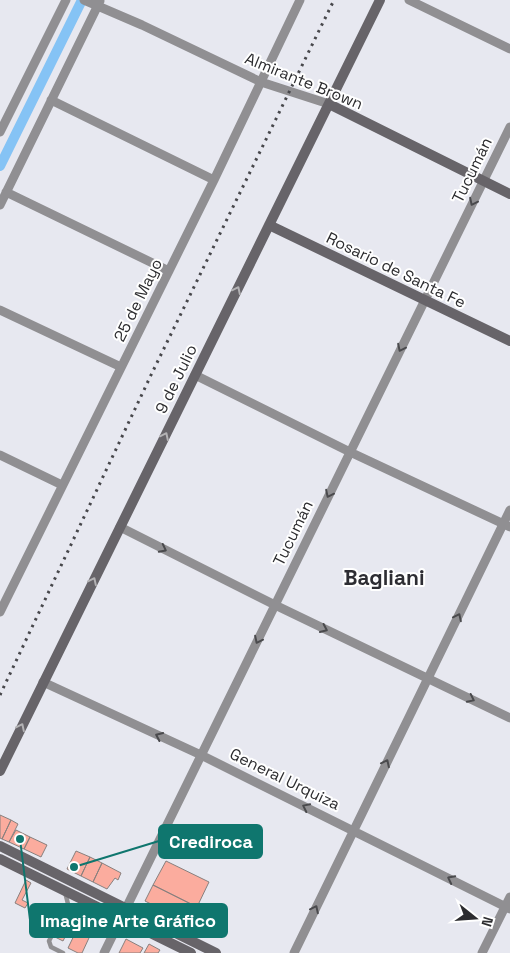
<svg xmlns="http://www.w3.org/2000/svg" width="510" height="953" font-family="'Space Grotesk',sans-serif">
  <rect width="100%" height="100%" fill="#e7e8f0"/>
  <g fill="none" stroke-linecap="round" stroke-linejoin="round">
    <path stroke="#85c3f5" stroke-width="10" d="M0,166L82,0"/>
  </g>
  <path fill="#fbac9e" stroke="#88807e" d="M0,815L11,820L2,839L0,838Z
    M11,820L18,824L9,842L2,839Z
    M16,830L30,837L24,849L9,842Z
    M30,837L47,845L41,857L24,849Z
    M76,851L90,857L81,876L67,869Z
    M90,857L102,863L93,882L81,876Z
    M166,861L209,882L197,907L153,885Z
    M102,863L121,873L118,880L115,878L107,889L93,882Z
    M26,880L31,883L22,900L28,903L25,908L15,903Z
    M153,885L197,907L189,923L145,901Z
    M55,917L65,922L57,938L47,933Z
    M82,919L95,925L82,953H78L68,948Z
    M65,922L71,925L63,941L57,938Z
    M126,939L143,948L140,953H119Z
    M149,944L160,950L158,953H144Z"/>
  <g fill="none" stroke-linecap="round" stroke-linejoin="round">
    <path stroke="#908f92" stroke-width="4.5" d="M63,953L51,947L49,941L68,904L65,892"/>
    <path stroke="#908f92" stroke-width="9" d="M84,0L142,25L261,82L329,104
      M409,0L510,49
      M51,100L214,180
      M0,132L66,0
      M6,192L169,271
      M0,205L100,1
      M0,310L121,367
      M195,375L350,452L510,527
      M0,455L62,485
      M120,527L275,605L510,718
      M0,612L214,180L300,0
      M43,682L201,755L510,909
      M104,953L510,127
      M294,953L510,510
      M482,953L510,897"/>
    <path stroke="#676469" stroke-width="10" d="M329,104L510,194
      M269,225L510,341
      M0,771L380,0
      M0,846L216,953
      M0,859L191,953"/>
    <path stroke="#47474b" stroke-width="3" stroke-dasharray="2.5 5" stroke-linecap="butt" d="M0,695L152,373L334,0"/>
  </g>
  <defs><path id="oneway-chevron" d="M-2-3.5L2.5 0L-2 3.5" fill="none" stroke-width="1.6" stroke-linecap="round" stroke-linejoin="round" transform="scale(1.25)"/></defs>
  <g stroke="#4a4a4d">
    <use href="#oneway-chevron" transform="translate(473 202) rotate(116)"/>
    <use href="#oneway-chevron" transform="translate(401 348) rotate(116)"/>
    <use href="#oneway-chevron" transform="translate(329 494) rotate(116)"/>
    <use href="#oneway-chevron" transform="translate(163 549) rotate(27)"/>
    <use href="#oneway-chevron" transform="translate(458 617) rotate(-64)"/>
    <use href="#oneway-chevron" transform="translate(324 629) rotate(25)"/>
    <use href="#oneway-chevron" transform="translate(258 640) rotate(116)"/>
    <use href="#oneway-chevron" transform="translate(471 699) rotate(26)"/>
    <use href="#oneway-chevron" transform="translate(159 736) rotate(-155)"/>
    <use href="#oneway-chevron" transform="translate(386 763) rotate(-64)"/>
    <use href="#oneway-chevron" transform="translate(306 807) rotate(-154)"/>
    <use href="#oneway-chevron" transform="translate(451 879) rotate(-153)"/>
    <use href="#oneway-chevron" transform="translate(315 909) rotate(-64)"/>
  </g>
  <g stroke="#b3b2b4">
    <use href="#oneway-chevron" transform="translate(237 290) rotate(-64)"/>
    <use href="#oneway-chevron" transform="translate(165 436) rotate(-64)"/>
    <use href="#oneway-chevron" transform="translate(93 581) rotate(-64)"/>
    <use href="#oneway-chevron" transform="translate(21 727) rotate(-64)"/>
  </g>
  <g text-anchor="middle" dominant-baseline="central" stroke-width="4" stroke-linejoin="round" paint-order="stroke">
    <g font-size="16" fill="#2c2c2f" stroke="#fff">
      <text transform="translate(304 81) rotate(22)">Almirante Brown</text>
      <text transform="translate(472 170) rotate(-64)">Tucumán</text>
      <text transform="translate(396 270) rotate(26)">Rosario de Santa Fe</text>
      <text transform="translate(138 300) rotate(-64)">25 de Mayo</text>
      <text transform="translate(176 379) rotate(-64)">9 de Julio</text>
      <text transform="translate(293 533) rotate(-64)">Tucumán</text>
      <text transform="translate(285 779) rotate(26)">General Urquiza</text>
    </g>
    <g font-size="21" font-weight="bold" fill="#2d2d33" stroke="#fff">
      <text x="384" y="577">Bagliani</text>
    </g>
  </g>
  <path fill="none" stroke="#0f766e" stroke-width="2" d="M74 867L159 841M20 839L30 920"/>
  <g fill="#0f766e" stroke="#fff" stroke-width="2">
    <circle cx="74" cy="867" r="5"/>
    <circle cx="20" cy="839" r="5"/>
  </g>
  <g fill="#0f766e" stroke="#0f766e" stroke-width="2">
    <rect x="159" y="825" width="103" height="33" rx="5"/>
    <rect x="30" y="904" width="197" height="33" rx="5"/>
  </g>
  <g font-size="18" text-anchor="middle" font-weight="bold" fill="#fff">
    <text x="211" y="848">Crediroca</text>
    <text x="128" y="927">Imagine Arte Gráfico</text>
  </g>
  <g transform="translate(475 918) rotate(107)" stroke="#ffffff" stroke-width="4" paint-order="stroke">
  <path d="M0-4L9 19L0 12L-9 19Z" fill="#2c2c2f"/>
  <text y="-8" font-size="14" font-weight="bold" text-anchor="middle" fill="#2c2c2f">N</text>
  </g>
</svg>
